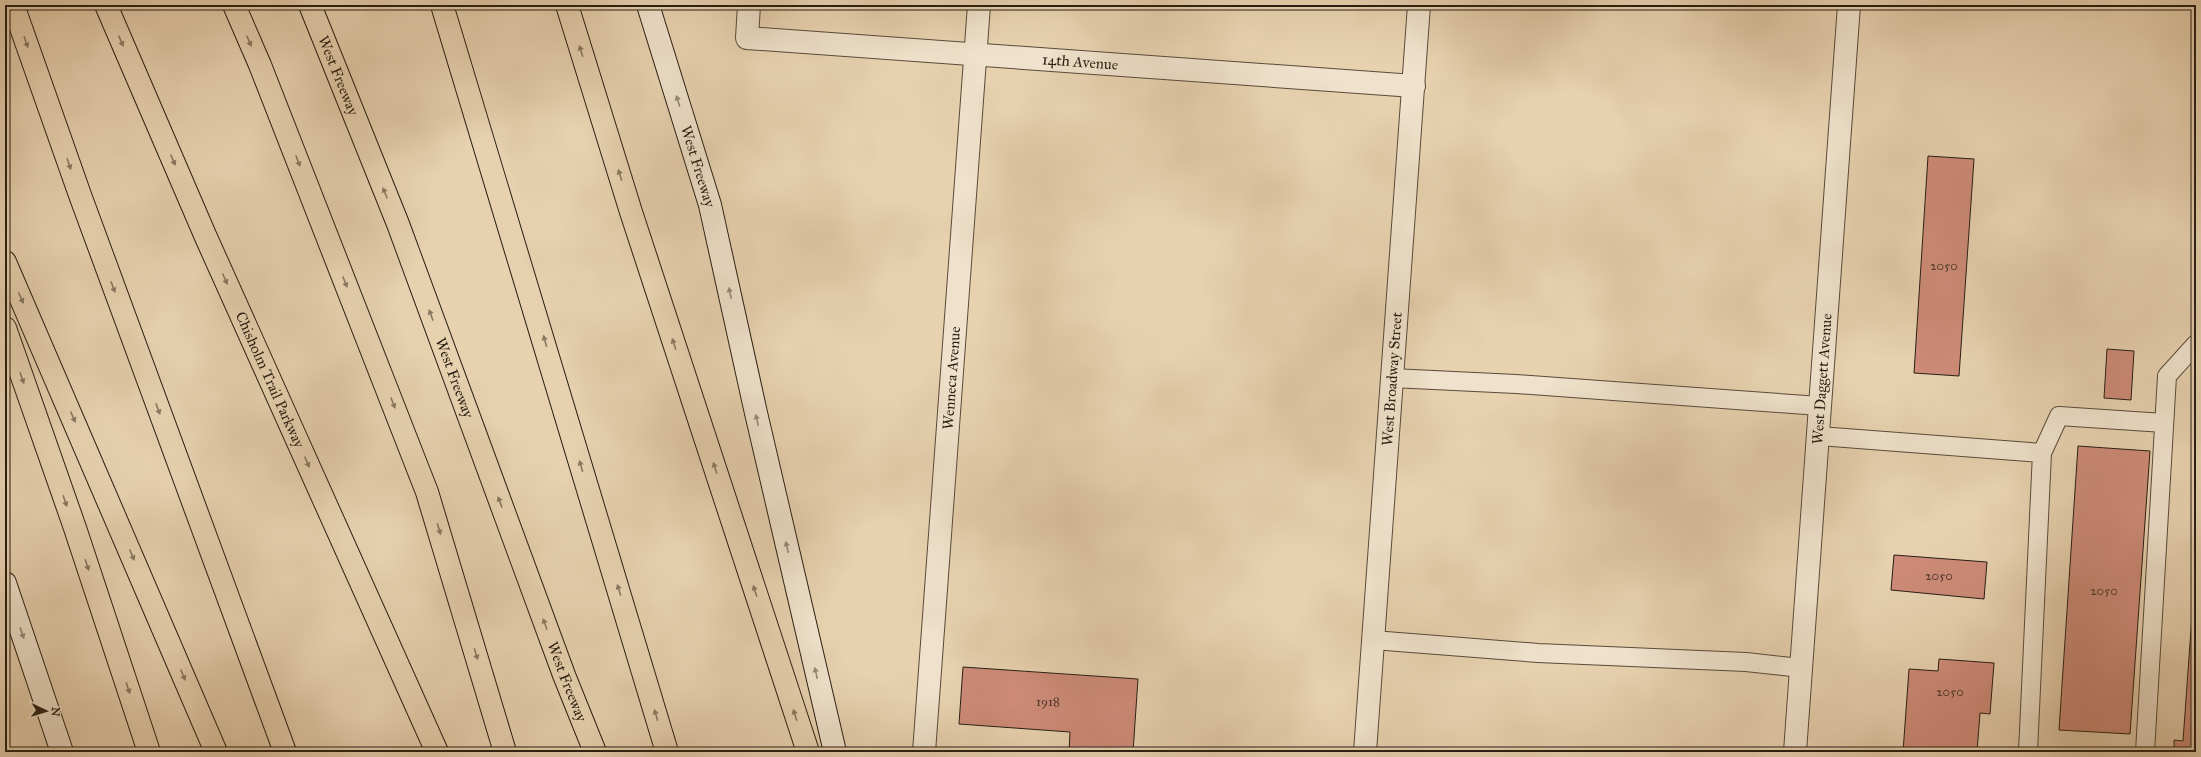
<svg xmlns="http://www.w3.org/2000/svg" width="2201" height="757" font-family="'IM FELL Great Primer',serif">
  <rect width="100%" height="100%" fill="#e7d1af"/>
  <filter id="stains"><feTurbulence type="fractalNoise" baseFrequency=".005" numOctaves="4"/><feColorMatrix values="0 0 0 0 .2 0 0 0 0 .09 0 0 0 0 .02 0 0 0 .5 -.17"/></filter>
  <radialGradient id="worn" r=".72"><stop offset=".6" stop-color="#630" stop-opacity="0"/><stop offset="1" stop-color="#630" stop-opacity=".3"/></radialGradient>
  <path fill="#cd8b78" stroke="#281e12" d="M1928,156L1974,159L1959,376L1914,373Z
    M2107,349L2134,351L2131,400L2104,398Z
    M2078,446L2150,451L2130,734L2059,730Z
    M1894,555L1987,562L1984,599L1891,590Z
    M2196,560V752H2174V740L2183,741Z
    M1939,659L1994,663L1990,714L1980,713L1977,752H1903L1909,669L1938,671Z
    M963,667L1138,679L1133,752H1069L1070,732L959,724Z"/>
  <g fill="none" stroke-linecap="round" stroke-linejoin="round">
    <defs>
      <path id="service" d="M1392,378L1516,384L1820,406
        M1819,436L2042,453L2028,752
        M2042,453L2059,416L2164,423
        M1373,640L1538,653L1746,662L1801,668
        M2145,752L2167,376L2196,344"/>
      <g id="minor">
        <path id="s1" d="M749,5L747,38L1414,86"/>
        <path id="s2" d="M924,752L979,5"/>
        <path id="s3" d="M1365,752L1419,5"/>
        <path id="s4" d="M1795,752L1849,5"/>
      </g>
      <g id="secondary">
        <path id="s5" d="M648,5L710,205L756,413L835,752"/>
        <path d="M5,583L62,752"/>
      </g>
      <g id="motorway">
        <path d="M13,5L80,195L285,752"/>
        <path id="s6" d="M106,5L205,235L437,752"/>
        <path d="M234,5L260,65L427,492L505,752"/>
        <path id="s7" d="M310,5L398,224L564,675L595,752"/>
        <path d="M442,5L667,752"/>
        <path d="M567,5L631,212L808,752"/>
        <path d="M5,262L216,752"/>
        <path d="M5,328L75,528L149,752"/>
      </g>
    </defs>
    <use href="#service" stroke="#584b39" stroke-width="20"/>
    <use href="#minor" stroke="#584b39" stroke-width="24"/>
    <use href="#secondary" stroke="#281e12" stroke-width="24"/>
    <use href="#motorway" stroke="#281e12" stroke-width="24"/>
    <use href="#service" stroke="#efe1cb" stroke-width="18"/>
    <use href="#minor" stroke="#efe1cb" stroke-width="22"/>
    <use href="#secondary" stroke="#efe1cb" stroke-width="22"/>
    <use href="#motorway" stroke="#e7d1af" stroke-width="22"/>
  </g>
  <defs><path id="oneway-solid" d="M-6-.8H1V-3.2L6.5 0L1 3.2V.8H-6Z"/></defs>
  <g fill="#887860">
    <use href="#oneway-solid" transform="translate(121 41) rotate(67)"/>
    <use href="#oneway-solid" transform="translate(249 41) rotate(67)"/>
    <use href="#oneway-solid" transform="translate(26 42) rotate(71)"/>
    <use href="#oneway-solid" transform="translate(581 51) rotate(-107)"/>
    <use href="#oneway-solid" transform="translate(173 160) rotate(67)"/>
    <use href="#oneway-solid" transform="translate(298 161) rotate(69)"/>
    <use href="#oneway-solid" transform="translate(69 164) rotate(71)"/>
    <use href="#oneway-solid" transform="translate(620 175) rotate(-107)"/>
    <use href="#oneway-solid" transform="translate(385 193) rotate(-112)"/>
    <use href="#oneway-solid" transform="translate(225 279) rotate(66)"/>
    <use href="#oneway-solid" transform="translate(345 282) rotate(69)"/>
    <use href="#oneway-solid" transform="translate(113 287) rotate(70)"/>
    <use href="#oneway-solid" transform="translate(21 298) rotate(66)"/>
    <use href="#oneway-solid" transform="translate(431 315) rotate(-110)"/>
    <use href="#oneway-solid" transform="translate(545 341) rotate(-106)"/>
    <use href="#oneway-solid" transform="translate(674 344) rotate(-108)"/>
    <use href="#oneway-solid" transform="translate(22 378) rotate(71)"/>
    <use href="#oneway-solid" transform="translate(393 403) rotate(69)"/>
    <use href="#oneway-solid" transform="translate(158 409) rotate(70)"/>
    <use href="#oneway-solid" transform="translate(73 417) rotate(66)"/>
    <use href="#oneway-solid" transform="translate(307 462) rotate(66)"/>
    <use href="#oneway-solid" transform="translate(581 466) rotate(-106)"/>
    <use href="#oneway-solid" transform="translate(715 468) rotate(-108)"/>
    <use href="#oneway-solid" transform="translate(65 501) rotate(71)"/>
    <use href="#oneway-solid" transform="translate(500 502) rotate(-110)"/>
    <use href="#oneway-solid" transform="translate(439 529) rotate(73)"/>
    <use href="#oneway-solid" transform="translate(132 555) rotate(67)"/>
    <use href="#oneway-solid" transform="translate(87 565) rotate(72)"/>
    <use href="#oneway-solid" transform="translate(619 590) rotate(-107)"/>
    <use href="#oneway-solid" transform="translate(755 591) rotate(-108)"/>
    <use href="#oneway-solid" transform="translate(545 624) rotate(-110)"/>
    <use href="#oneway-solid" transform="translate(476 654) rotate(73)"/>
    <use href="#oneway-solid" transform="translate(183 675) rotate(67)"/>
    <use href="#oneway-solid" transform="translate(128 688) rotate(72)"/>
    <use href="#oneway-solid" transform="translate(656 715) rotate(-106)"/>
    <use href="#oneway-solid" transform="translate(795 715) rotate(-108)"/>
  </g>
  <g fill="#958978">
    <use href="#oneway-solid" transform="translate(678 101) rotate(-107)"/>
    <use href="#oneway-solid" transform="translate(730 293) rotate(-102)"/>
    <use href="#oneway-solid" transform="translate(757 420) rotate(-103)"/>
    <use href="#oneway-solid" transform="translate(787 547) rotate(-103)"/>
    <use href="#oneway-solid" transform="translate(22 633) rotate(71)"/>
    <use href="#oneway-solid" transform="translate(816 673) rotate(-103)"/>
  </g>
  <g text-anchor="middle" dominant-baseline="central" stroke-width="3.5" stroke-linejoin="round" paint-order="stroke">
    <g font-size="13" fill="#51392c">
      <text x="1944" y="266">2050</text>
      <text x="1939" y="576">2050</text>
      <text x="2104" y="591">2050</text>
      <text x="1950" y="692">2050</text>
      <text x="1048" y="702">1918</text>
    </g>
    <g font-size="15" fill="#281e12" stroke="#efe1cb">
      <text stroke="none"><textPath href="#s1" startOffset="367">14th Avenue</textPath></text>
      <text stroke="none"><textPath href="#s7" startOffset="76">West Freeway</textPath></text>
      <text stroke="none"><textPath href="#s5" startOffset="169">West Freeway</textPath></text>
      <text stroke="none"><textPath href="#s7" startOffset="400">West Freeway</textPath></text>
      <text stroke="none"><textPath href="#s6" startOffset="409">Chisholm Trail Parkway</textPath></text>
      <text stroke="none"><textPath href="#s2" startOffset="375">Wenneca Avenue</textPath></text>
      <text stroke="none"><textPath href="#s3" startOffset="374">West Broadway Street</textPath></text>
      <text stroke="none"><textPath href="#s4" startOffset="374">West Daggett Avenue</textPath></text>
      <text stroke="none"><textPath href="#s7" startOffset="724">West Freeway</textPath></text>
    </g>
  </g>
  <rect width="2201" height="757" fill="none" stroke="#e7d1af" stroke-width="20"/>
  <rect x="6" y="6" width="2189" height="745" fill="none" stroke="#281e12" stroke-width="2"/>
  <rect x="10" y="10" width="2181" height="737" fill="none" stroke="#281e12"/>
  <g transform="translate(46 711) rotate(94)" stroke="#efe1cb" stroke-width="3" paint-order="stroke">
  <path d="M0-3L7 15L0 10L-7 15Z" fill="#281e12"/>
  <text y="-6" font-size="11" font-weight="bold" text-anchor="middle" fill="#281e12">N</text>
  </g>
  <rect width="100%" height="100%" filter="url(#stains)"/>
  <rect width="100%" height="100%" fill="url(#worn)"/>
</svg>
